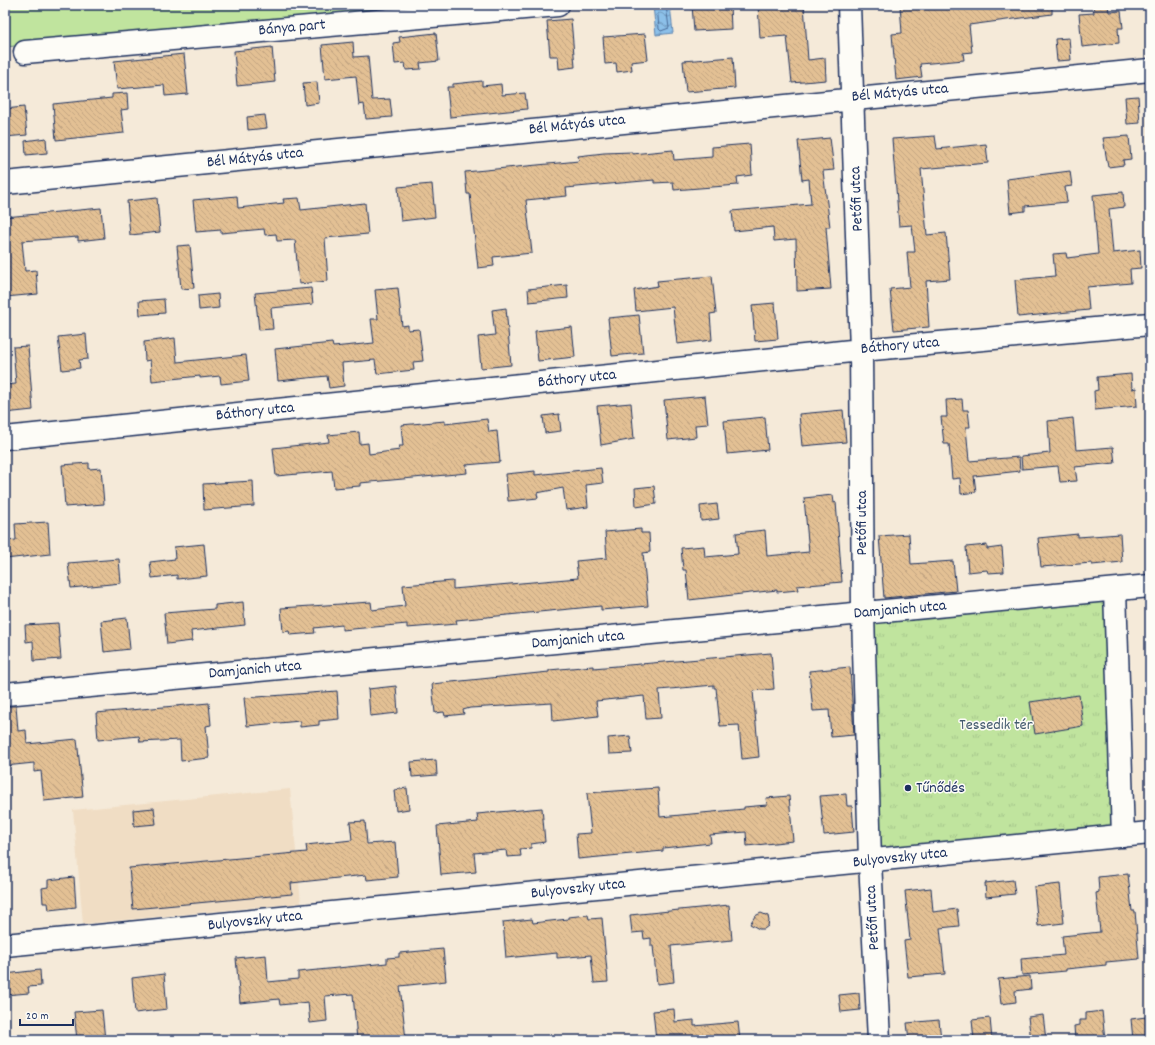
<svg xmlns="http://www.w3.org/2000/svg" width="1155" height="1045" font-family="Dekko,sans-serif">
  <defs>
    <pattern id="park-tufts" width="24" height="20" patternUnits="userSpaceOnUse"><rect width="24" height="20" fill="#c0e49e"/><path d="M3 7l-1-3M5 7V3M7 7l1-3M15 17l-1-3M17 17v-4M19 17l1-3" fill="none" stroke="#a4c48a"/></pattern>
    <pattern id="water-waves" width="16" height="10" patternUnits="userSpaceOnUse"><rect width="16" height="10" fill="#8cc0e9"/><path d="M0 5q4-4 8 0t8 0" fill="none" stroke="#729cc0"/></pattern>
    <pattern id="building-back-hatch" width="6" height="6" patternUnits="userSpaceOnUse"><rect width="6" height="6" fill="#e3c094"/><path d="M-1 5l2 2M0 0l6 6M5-1l2 2" fill="none" stroke="#c2a582"/></pattern>
  </defs>
  <rect width="100%" height="100%" fill="#f5ead9"/>
  <filter id="ink" filterUnits="userSpaceOnUse"><feTurbulence type="fractalNoise" baseFrequency=".025" numOctaves="2"/><feDisplacementMap in="SourceGraphic" scale="8" xChannelSelector="R" yChannelSelector="G"/><feConvolveMatrix kernelMatrix="1 2 1 2 8 2 1 2 1" color-interpolation-filters="sRGB"/></filter>
  <g filter="url(#ink)">
    <path fill="#f0ddc4" d="M290,789L301,903L83,924L73,810Z"/>
    <path fill="#c0e49e" stroke="#6e8a7e" d="M5,5H427L5,47Z"/>
    <path fill="url(#park-tufts)" stroke="#6e8a7e" d="M1115,590L1123,836L870,861L863,614Z"/>
    <path fill="url(#water-waves)" stroke="#5f86b1" d="M653,5H670L673,33L656,35Z"/>
    <g fill="none" stroke-linecap="round" stroke-linejoin="round">
      <path stroke="#486996" stroke-width="1" d="M657,5L659,29L661,31L669,28L666,5"/>
    </g>
    <path fill="url(#building-back-hatch)" stroke="#1b2f5e" d="M692,5H730L731,29L694,31Z
      M758,5H804L808,60L825,58L826,80L792,83L787,36L760,38Z
      M900,5H1052V14L969,25L972,52L963,53L964,60L920,64L922,77L896,80L892,34L902,33Z
      M1093,5H1108L1109,12L1121,11L1123,28H1118L1119,43L1082,47L1079,14L1094,13Z
      M571,19L575,67L559,69L558,56H550L547,21Z
      M436,33L439,61L420,63L421,69L406,70L405,63L395,64L393,43L400,42L399,37Z
      M645,34L648,60L631,62L632,70L617,72L616,63L605,64L603,37Z
      M1069,38L1071,60L1057,61L1055,39Z
      M353,42L354,57L368,56L372,100L390,99L392,117L366,119L364,104L359,105L356,76L325,79L322,45Z
      M272,47L275,82L237,86L234,51Z
      M184,54L188,94L165,96L164,85L117,89L114,61Z
      M733,57L735,88L686,92L683,61Z
      M482,81V86L501,84L502,95L525,93L527,109L450,117L447,87H453V84Z
      M317,82L319,103L305,105L303,83Z
      M127,93L128,109L121,110L124,133L56,140L53,104L112,98V94Z
      M1138,96L1140,123L1127,124L1125,97Z
      M24,107L27,135L5,137V109Z
      M265,115L267,128L248,130L247,117Z
      M935,136L937,149L986,144L988,163L921,169L927,235L946,233L950,279L926,281L929,327L894,330L890,289L910,287L907,252H915L912,225L899,226L892,139Z
      M1129,136L1131,159L1123,160L1124,165L1108,167L1103,138Z
      M46,138L47,153L26,155L25,141Z
      M830,138L834,170L823,171L830,227H826L831,289L797,291L796,239L774,241L773,227L734,231L732,211L811,204L809,179L802,180L798,141Z
      M750,144L752,175L737,177L738,185L674,190L673,182L654,183V180L566,188L567,196L526,200L532,253L493,257L494,266L478,268L470,194H467L465,172L579,161L578,156L604,153L632,152V154L673,150L674,160L712,157V147Z
      M1070,171L1072,186L1065,187L1067,202L1025,206V211L1010,213L1007,179Z
      M432,184L435,217L401,221L398,187Z
      M1123,192L1124,207L1109,209L1113,253L1140,250L1141,268L1130,269L1131,283L1087,287L1089,310L1018,317L1015,280L1055,276L1053,254L1066,253L1067,258L1098,254L1093,195Z
      M237,196L238,208L284,203L283,199L299,198L301,210L365,203L368,234L325,238L328,281L299,284L295,240L277,241L276,234L265,235L264,229L221,233V230L196,232L193,200Z
      M157,198L160,232L130,235L127,201Z
      M101,208L104,238L78,241V237L22,241L25,271L36,270L38,294L5,297V217Z
      M190,245L194,288L181,289L177,246Z
      M712,276L716,313L710,314L712,340L677,344L673,307L636,311L634,290L658,286L657,281Z
      M567,285L568,298L529,302L528,289Z
      M311,288L313,304L271,308L273,329L259,330L255,293Z
      M398,288L402,326L408,325V330L419,329L423,361L413,362L414,370L377,374L375,360L342,363L344,386L329,388L327,376L278,381L275,349L332,343L333,347L374,343L371,319H378L375,290Z
      M218,294L219,308L199,310L198,296Z
      M164,299L165,313L140,315L139,301Z
      M775,303L778,339L755,341L752,305Z
      M506,308L511,365L481,368L478,337L495,335L492,310Z
      M639,315L643,353L612,356L608,318Z
      M572,327L575,357L538,361L535,331Z
      M86,334L88,359L79,360L80,368L62,370L58,337Z
      M175,338L177,362L246,355L249,381L221,384L220,376L200,378V376L152,381L150,360L145,361L144,342Z
      M28,346L33,410L5,413V385L16,384L13,347Z
      M1131,374L1132,389L1136,388L1137,406L1095,410L1094,391L1098,390L1097,377Z
      M705,396L708,424L695,425L696,437L668,440L664,400Z
      M962,399L963,410H968L970,427H966L969,461L1019,457L1020,471L974,476L976,492L961,494L960,478L952,479L949,444H944L941,417H947L946,400Z
      M631,403L634,439L601,445L597,406Z
      M843,410L846,442L802,446L799,414Z
      M559,414L561,431L545,433L543,416Z
      M765,417L768,450L727,454L724,421Z
      M1073,418L1076,450L1113,447L1115,463L1075,467L1077,481L1060,482L1058,466L1022,469L1021,456L1050,453L1048,421Z
      M487,419L489,432L497,431L500,462L466,465L467,473L360,483V486L334,488L332,471L276,476L273,448L329,442L328,435L359,432L360,444L368,443L369,454L400,450L399,446H403L401,425L445,421V424Z
      M89,463V469L101,468L104,504L65,507L62,465Z
      M601,468L603,483L586,485L588,507L566,510L563,488L537,493L538,498L508,501L506,474L535,471V475Z
      M253,481L254,506L204,510L203,484Z
      M654,486L656,504L636,507L635,488Z
      M833,495L834,503L836,502L842,582L797,586L798,590L777,592V590L689,600L686,570H683L681,548L704,546L705,557L738,554L736,533L765,530L767,556L809,552L804,498Z
      M717,504L719,519L701,521L700,506Z
      M48,522L50,554L5,559V541L16,540L15,524Z
      M641,529V533H649L650,552L643,553L648,606L601,610V606L456,620L457,624L407,628V624L342,630V625L314,628L315,633L290,635L289,631L283,632L281,608L371,602L372,610L405,606L403,585L453,581V589L578,578L576,561L607,558L605,532Z
      M909,534L911,564L953,561L956,591L884,598L879,536Z
      M1078,534V537L1120,534L1122,562L1092,565V563L1041,567L1038,538Z
      M204,544L207,576L177,579V575L152,578L150,562L175,559L174,547Z
      M987,545V549L1002,547L1004,572L988,573L987,570L968,572L966,547Z
      M119,559L121,583L71,588L68,563Z
      M243,602L245,625L191,631L192,641L167,644L164,613L215,609V605Z
      M127,618L130,649L104,652L101,621Z
      M58,623L61,659L34,661L33,641L26,642L25,625Z
      M771,653L774,689L753,691L759,757L742,759L739,725L720,726L716,688H714V685L659,690L661,718L646,719L644,696L596,701L598,716L553,721L552,703L470,708L463,710L464,714L445,716L444,712L435,713L432,684L549,672V670L593,666V668Z
      M850,667L854,735L831,737L829,710L813,711L809,671Z
      M396,686L398,713L370,716L368,689Z
      M337,691L339,719L319,721V725L300,727V721L247,726L244,698Z
      M1079,695L1083,726L1035,734L1030,702Z
      M209,703L211,725L206,726L209,758L181,761L180,740L140,742L139,736L98,740L96,713Z
      M5,706H16L18,731L26,730L27,744L77,739L83,797L44,801L41,771L34,772V763L5,766Z
      M630,736L632,753L609,754L608,738Z
      M436,760L437,775L412,777L411,762Z
      M407,788L409,809L396,811L394,790Z
      M658,788L660,817L744,809V807L767,805L766,798L789,796L793,841L747,846L746,832L710,835L711,843L663,848V851L578,859L576,834L591,833L587,793Z
      M846,794L847,806H852L854,832L824,835L820,796Z
      M154,808L156,824L134,826L133,810Z
      M542,808L545,842L531,844V848L520,849L521,856L507,857L506,850L474,853L476,872L441,875L437,826L478,822L477,814Z
      M365,821L367,844L395,842L398,877L367,880L366,875L291,883L292,894L133,909L129,868L307,852L306,845L352,840L350,822Z
      M1128,874L1132,911H1135L1139,959L1106,962V965L1066,969V971L1022,975L1021,959L1064,955L1062,936L1100,932L1096,893L1099,892L1098,877Z
      M74,877L76,907L49,910L48,903H43L42,888L48,887V880Z
      M1013,880L1015,894L986,897L985,883Z
      M1060,884L1064,923L1038,926L1034,887Z
      M931,888L933,912L957,909L959,926L940,928L945,974L908,977L904,941L910,940L905,891Z
      M729,905L732,940L671,946L674,982L657,984L653,946H651V938L644,939L643,932L632,933L630,915Z
      M761,913L768,916L769,921L768,926L764,929H759L750,924L755,916Z
      M588,915L589,919L602,918L608,982L594,983L591,955L557,958V953L506,958L503,922L532,919L533,923L568,919V917Z
      M443,949L446,981L400,986L406,1040H357L353,994L325,996L327,1021L310,1023L308,1002L280,1005L279,999L240,1003L236,958L266,955L268,982L298,979V972L387,963V958L399,957V953Z
      M40,970L41,986L28,987L29,993L5,995V974Z
      M164,974L167,1009L135,1013L132,978Z
      M1030,976L1031,989L1015,991L1016,1002L1001,1004L998,979Z
      M859,993L860,1010L841,1012L839,995Z
      M674,1009L675,1022L694,1020V1026L738,1022L740,1040H656L653,1011Z
      M102,1010L105,1040H77L74,1012Z
      M1102,1011L1105,1040H1075L1074,1026L1080,1025V1020H1086V1013Z
      M1043,1015L1046,1040H1031L1028,1017Z
      M1146,1017L1149,1040H1133L1131,1019Z
      M990,1018L992,1040H974L972,1020Z
      M939,1020L941,1040H909L907,1023Z"/>
    <g fill="none" stroke-linecap="round" stroke-linejoin="round">
      <defs>
        <path id="minor" d="M849,5L861,350L863,614L870,861L879,1040
          M25,52L558,5
          M5,183L1150,70
          M5,438L861,350L1150,324
          M1115,590L1123,836
          M5,694L1150,586
          M5,945L1150,833"/>
      </defs>
      <use href="#minor" stroke="#1b2f5e" stroke-width="25"/>
      <use href="#minor" stroke="#fdfcf7" stroke-width="22"/>
    </g>
  </g>
  <circle fill="#1b2f5e" stroke="#fdfcf7" stroke-width="1.5" cx="908" cy="788" r="4"/>
  <g text-anchor="middle" dominant-baseline="central" stroke-width="3" stroke-linejoin="round" paint-order="stroke">
    <g font-size="16" fill="#1b2f5e" stroke="#fdfcf7">
      <text transform="translate(292 28) rotate(-5)">Bánya part</text>
      <text transform="translate(900 93) rotate(-5)">Bél Mátyás utca</text>
      <text transform="translate(577 125) rotate(-6)">Bél Mátyás utca</text>
      <text transform="translate(255 158) rotate(-6)">Bél Mátyás utca</text>
      <text transform="translate(857 199) rotate(-92)">Petőfi utca</text>
      <text transform="translate(900 346) rotate(-5)">Báthory utca</text>
      <text transform="translate(577 379) rotate(-6)">Báthory utca</text>
      <text transform="translate(255 412) rotate(-6)">Báthory utca</text>
      <text transform="translate(862 523) rotate(-90)">Petőfi utca</text>
      <text transform="translate(900 610) rotate(-5)">Damjanich utca</text>
      <text transform="translate(578 640) rotate(-5)">Damjanich utca</text>
      <text transform="translate(255 670) rotate(-5)">Damjanich utca</text>
      <text transform="translate(900 858) rotate(-6)">Bulyovszky utca</text>
      <text transform="translate(578 889) rotate(-6)">Bulyovszky utca</text>
      <text transform="translate(873 918) rotate(-93)">Petőfi utca</text>
      <text transform="translate(255 921) rotate(-6)">Bulyovszky utca</text>
    </g>
    <g font-size="16" fill="#445c6e" stroke="#fdfcf7">
      <text x="996" y="725">Tessedik tér</text>
    </g>
    <g font-size="16" fill="#1b2f5e" stroke="#fdfcf7" text-anchor="start">
      <text x="916" y="788">Tűnődés</text>
    </g>
  </g>
  <rect width="1155" height="1045" fill="none" stroke="#fdfcf7" stroke-width="20"/>
  <rect x="10" y="10" width="1135" height="1025" fill="none" stroke="#1b2f5e" stroke-width="1.5" filter="url(#ink)"/>
  <path d="M20 1019v6h53v-6" fill="none" stroke="#1b2f5e" stroke-width="2"/>
  <text x="26" y="1019" font-size="12" fill="#1b2f5e" stroke="#fdfcf7" stroke-width="3" paint-order="stroke">20 m</text>
</svg>
